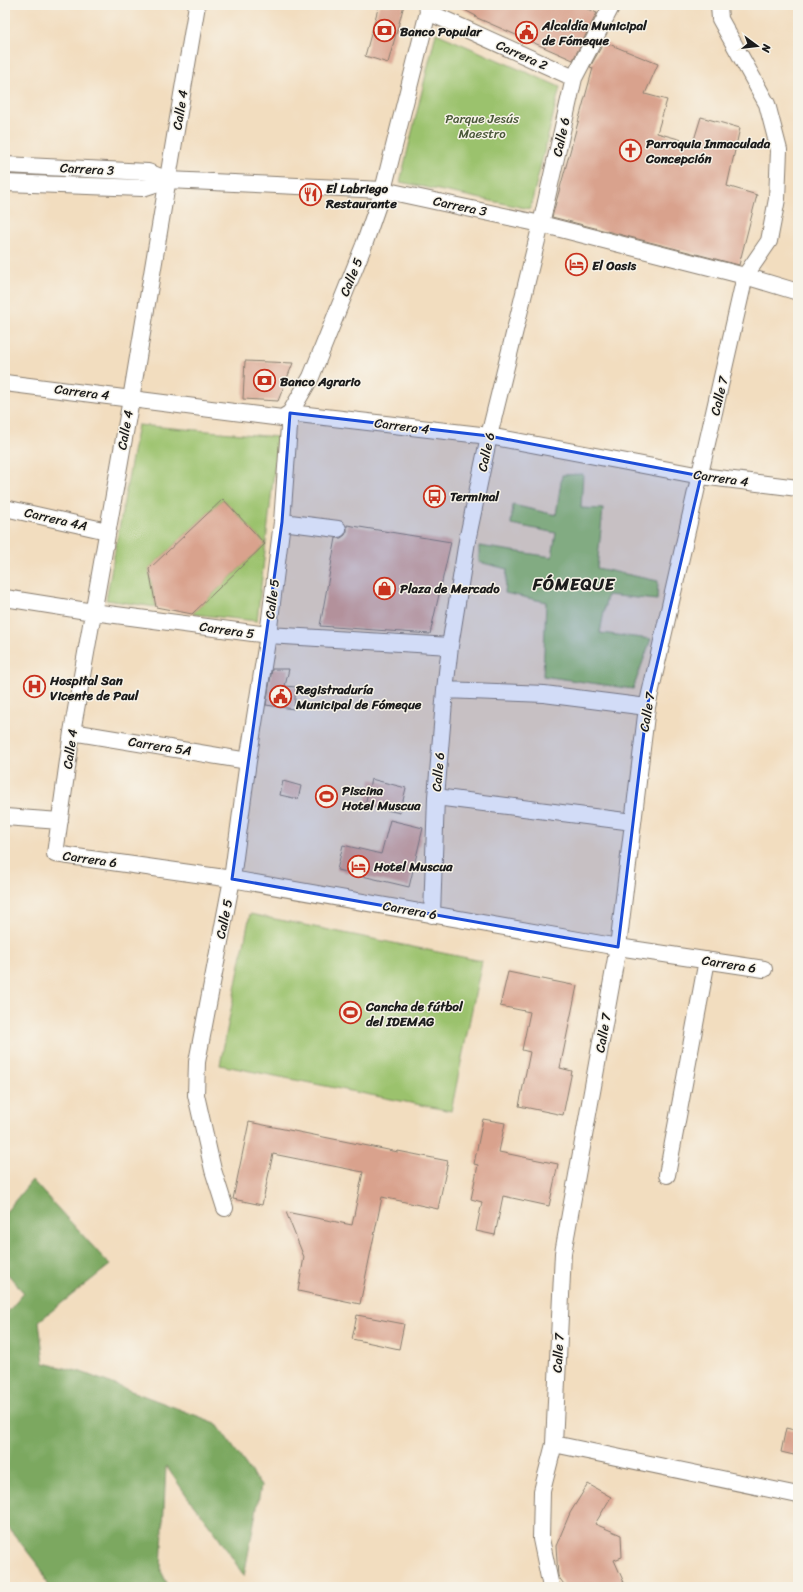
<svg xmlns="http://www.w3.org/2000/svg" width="803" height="1592" font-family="Sriracha,sans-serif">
  <rect width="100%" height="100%" fill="#f7f3e8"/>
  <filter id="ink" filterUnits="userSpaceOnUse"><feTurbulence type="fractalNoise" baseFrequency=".025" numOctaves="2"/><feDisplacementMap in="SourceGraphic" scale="8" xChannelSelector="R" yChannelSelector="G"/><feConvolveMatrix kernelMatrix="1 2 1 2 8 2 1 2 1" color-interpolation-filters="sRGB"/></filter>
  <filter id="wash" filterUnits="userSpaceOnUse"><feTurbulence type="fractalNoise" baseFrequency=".012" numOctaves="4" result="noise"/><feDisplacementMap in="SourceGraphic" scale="16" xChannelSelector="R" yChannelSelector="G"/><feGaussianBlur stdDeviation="0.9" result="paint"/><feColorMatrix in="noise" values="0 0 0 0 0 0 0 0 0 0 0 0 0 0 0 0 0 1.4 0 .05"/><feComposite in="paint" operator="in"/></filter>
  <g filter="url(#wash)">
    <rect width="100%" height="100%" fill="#f2ddbf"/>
    <path fill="#9bc26d" stroke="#5c6f44" d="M436,33L560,87L530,209L400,182Z
      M138,425L278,437L257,621L192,614L265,544L223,499L149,569L156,607L106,600Z
      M583,474L581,508L603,509L597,568L658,581L657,600L607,595L600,633L651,639L633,689L543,676L546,602L505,593L507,569L479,562V546L552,557L556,533L511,524L513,505L556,515L562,475Z
      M250,914L482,961L451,1111L220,1065Z"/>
    <path fill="#7ca860" stroke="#4c623e" d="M32,1180L110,1265L39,1321L44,1363L81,1372L216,1423L261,1486L244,1576L218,1536L187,1496L166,1466L161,1571L169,1587H48L41,1569L5,1523V1315L24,1293L5,1271V1213Z"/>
    <g id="blocks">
      <path fill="#d9a28d" d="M379,5H404L388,63L365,56Z
        M455,5H578L597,13L573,60L475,17L476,16Z
        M604,42L658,64L645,94L667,100L657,133L693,143L701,117L740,128L727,186L757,195L739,265L552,217L593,68L590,67Z
        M245,361L293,363L278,401L243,399Z
        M223,499L265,544L192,614L156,607L149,569Z
        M347,525L451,542L430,634L320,626L336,538H341L345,535L347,531Z
        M272,669H289L285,686L296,687L294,709L266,705Z
        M371,779L406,788L400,813L365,805Z
        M283,781L301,786L298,799L280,795Z
        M390,820L423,828L409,887L337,870L343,845L381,854Z
        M508,972L577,986L560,1068L572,1071L563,1115L519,1106L530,1052L522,1050L530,1012L500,1006Z
        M483,1119L505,1123L499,1152L558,1164L549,1206L503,1196L495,1235L476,1231L482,1202L471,1199L478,1165L474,1164Z
        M249,1122L398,1152V1151L448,1161L438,1209L382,1197L360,1304L298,1291L304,1257L286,1212L352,1225L363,1172L273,1154L262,1205L233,1199Z
        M357,1315L404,1324L399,1349L352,1339Z
        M786,1428L798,1431V1456L781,1452Z
        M588,1484L611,1497L595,1524L621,1535L622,1557L614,1560L626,1587H566L558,1576L556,1546L570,1513Z"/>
    </g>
  </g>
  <g filter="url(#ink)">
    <use href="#blocks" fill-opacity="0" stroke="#877c6e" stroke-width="1"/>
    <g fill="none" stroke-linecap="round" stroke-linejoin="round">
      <defs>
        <path id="minor" d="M197,5L131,399L72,732L55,854L232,879L618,947L764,969
          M428,12L574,78
          M5,165L148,172L168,180
          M5,183L143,188L168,180L383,190L541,224L745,276L798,292
          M5,383L282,418L290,413L489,436L701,476L798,488
          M5,508L107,531
          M282,522L338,529
          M5,598L93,612L268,635L450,646
          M445,690L544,694L647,707
          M72,732L248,761
          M436,797L633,822
          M5,817L60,821
          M432,915L436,797L445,690L450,646L467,541L489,436L541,224L574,78L612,5
          M667,1175L707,960
          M225,1208L213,1170L196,1095L197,1062L232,879L248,761L268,635L282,522L290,413L311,377L364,245L383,190L428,12L427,5
          M554,1444L798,1495
          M551,1587L541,1539L542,1491L554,1444L563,1253L618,947L647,707L745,276L769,241L777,199L779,150L767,104L720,19L719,5"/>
      </defs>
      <use href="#minor" stroke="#877c6e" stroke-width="18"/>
      <use href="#minor" stroke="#fff" stroke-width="16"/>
    </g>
  </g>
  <path fill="#1d4ed8" fill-opacity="0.2" stroke="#1d4ed8" stroke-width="3" stroke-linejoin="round" d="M290,413L489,436L701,476L647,707L618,947L232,879L282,522Z"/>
  <defs>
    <symbol id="bank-ring" viewBox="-11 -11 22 22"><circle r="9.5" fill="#f7f3e8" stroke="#c8321e" stroke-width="1.5"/><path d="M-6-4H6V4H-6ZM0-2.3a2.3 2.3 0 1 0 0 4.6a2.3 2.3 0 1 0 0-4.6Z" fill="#c8321e"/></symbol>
    <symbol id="civic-ring" viewBox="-11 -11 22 22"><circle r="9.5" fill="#f7f3e8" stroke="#c8321e" stroke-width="1.5"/><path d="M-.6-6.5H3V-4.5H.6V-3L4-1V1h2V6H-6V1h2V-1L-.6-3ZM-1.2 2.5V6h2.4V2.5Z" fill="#c8321e"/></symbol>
    <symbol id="church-ring" viewBox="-11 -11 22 22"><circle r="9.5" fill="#f7f3e8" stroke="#c8321e" stroke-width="1.5"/><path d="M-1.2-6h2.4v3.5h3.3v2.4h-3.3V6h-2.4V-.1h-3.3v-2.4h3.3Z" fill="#c8321e"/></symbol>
    <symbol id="restaurant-ring" viewBox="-11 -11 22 22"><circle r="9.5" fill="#f7f3e8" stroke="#c8321e" stroke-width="1.5"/><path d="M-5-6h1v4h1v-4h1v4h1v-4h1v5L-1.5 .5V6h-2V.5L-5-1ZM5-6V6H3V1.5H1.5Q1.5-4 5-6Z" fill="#c8321e"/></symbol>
    <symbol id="hotel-ring" viewBox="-11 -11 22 22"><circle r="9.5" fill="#f7f3e8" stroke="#c8321e" stroke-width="1.5"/><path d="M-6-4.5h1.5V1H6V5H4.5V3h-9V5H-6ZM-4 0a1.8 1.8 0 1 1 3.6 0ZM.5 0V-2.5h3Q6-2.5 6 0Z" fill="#c8321e"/></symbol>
    <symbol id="bus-ring" viewBox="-11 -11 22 22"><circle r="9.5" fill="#f7f3e8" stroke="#c8321e" stroke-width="1.5"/><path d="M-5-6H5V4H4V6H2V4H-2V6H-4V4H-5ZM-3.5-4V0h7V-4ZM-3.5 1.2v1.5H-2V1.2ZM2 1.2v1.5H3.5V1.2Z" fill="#c8321e"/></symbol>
    <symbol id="shop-ring" viewBox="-11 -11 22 22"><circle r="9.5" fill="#f7f3e8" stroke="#c8321e" stroke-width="1.5"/><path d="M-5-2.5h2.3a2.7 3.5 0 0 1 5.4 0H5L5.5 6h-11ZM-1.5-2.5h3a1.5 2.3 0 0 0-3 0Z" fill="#c8321e"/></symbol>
    <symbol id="hospital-ring" viewBox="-11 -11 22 22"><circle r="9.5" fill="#f7f3e8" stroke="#c8321e" stroke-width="1.5"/><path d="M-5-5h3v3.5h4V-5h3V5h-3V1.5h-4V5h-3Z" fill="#c8321e"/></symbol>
    <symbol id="stadium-ring" viewBox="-11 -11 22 22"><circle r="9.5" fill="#f7f3e8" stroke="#c8321e" stroke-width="1.5"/><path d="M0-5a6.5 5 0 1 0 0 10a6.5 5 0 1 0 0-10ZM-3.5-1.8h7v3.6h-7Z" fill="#c8321e"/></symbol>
  </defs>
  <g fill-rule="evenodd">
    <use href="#bank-ring" x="372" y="18" width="25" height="25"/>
    <use href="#civic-ring" x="514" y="20" width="25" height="25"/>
    <use href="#church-ring" x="618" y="138" width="25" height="25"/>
    <use href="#restaurant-ring" x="298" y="182" width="25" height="25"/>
    <use href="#hotel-ring" x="564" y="252" width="25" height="25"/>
    <use href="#bank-ring" x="252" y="368" width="25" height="25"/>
    <use href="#bus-ring" x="422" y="484" width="25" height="25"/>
    <use href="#shop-ring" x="372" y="576" width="25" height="25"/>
    <use href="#hospital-ring" x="22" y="674" width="25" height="25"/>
    <use href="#civic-ring" x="268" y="684" width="25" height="25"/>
    <use href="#stadium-ring" x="314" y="784" width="25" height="25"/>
    <use href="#hotel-ring" x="346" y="854" width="25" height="25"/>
    <use href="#stadium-ring" x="338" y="1000" width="25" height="25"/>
  </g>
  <g text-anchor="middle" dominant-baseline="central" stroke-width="3" stroke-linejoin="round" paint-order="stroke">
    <g font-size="13" font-weight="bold" fill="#1c1c1c" stroke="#f7f3e8" text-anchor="start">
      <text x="542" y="25">Alcaldía Municipal<tspan x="542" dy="15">de Fómeque</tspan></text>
      <text x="400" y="31">Banco Popular</text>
      <text x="646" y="143">Parroquia Inmaculada<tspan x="646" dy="15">Concepción</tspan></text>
      <text x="326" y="188">El Labriego<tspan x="326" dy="15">Restaurante</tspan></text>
      <text x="592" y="265">El Oasis</text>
      <text x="280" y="381">Banco Agrario</text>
      <text x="450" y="496">Terminal</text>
      <text x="400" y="588">Plaza de Mercado</text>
      <text x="50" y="680">Hospital San<tspan x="50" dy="15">Vicente de Paul</tspan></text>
      <text x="296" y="689">Registraduría<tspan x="296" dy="15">Municipal de Fómeque</tspan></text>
      <text x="342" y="790">Piscina<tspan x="342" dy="15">Hotel Muscua</tspan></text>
      <text x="374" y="866">Hotel Muscua</text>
      <text x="366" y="1006">Cancha de fútbol<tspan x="366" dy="15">del IDEMAG</tspan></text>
    </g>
    <g font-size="13" fill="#1c1c1c" stroke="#f7f3e8">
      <text transform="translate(522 55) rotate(24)">Carrera 2</text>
      <text transform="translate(180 110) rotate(-81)">Calle 4</text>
      <text transform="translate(561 137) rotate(-78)">Calle 6</text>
      <text transform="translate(87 169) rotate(3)">Carrera 3</text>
      <text transform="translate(460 206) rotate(12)">Carrera 3</text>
      <text transform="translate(351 277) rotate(-68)">Calle 5</text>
      <text transform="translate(82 392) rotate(7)">Carrera 4</text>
      <text transform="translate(719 396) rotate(-77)">Calle 7</text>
      <text transform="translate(402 426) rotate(7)">Carrera 4</text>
      <text transform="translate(125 430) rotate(-80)">Calle 4</text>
      <text transform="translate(486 452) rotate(-78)">Calle 6</text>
      <text transform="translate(721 478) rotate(8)">Carrera 4</text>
      <text transform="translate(56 519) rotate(13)">Carrera 4A</text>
      <text transform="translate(272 599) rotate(-83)">Calle 5</text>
      <text transform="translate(227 630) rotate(8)">Carrera 5</text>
      <text transform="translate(647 712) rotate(-81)">Calle 7</text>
      <text transform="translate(160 746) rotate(9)">Carrera 5A</text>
      <text transform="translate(70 749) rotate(-82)">Calle 4</text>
      <text transform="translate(438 772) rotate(-85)">Calle 6</text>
      <text transform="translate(90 859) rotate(8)">Carrera 6</text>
      <text transform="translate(410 910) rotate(10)">Carrera 6</text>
      <text transform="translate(224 919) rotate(-79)">Calle 5</text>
      <text transform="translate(729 964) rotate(9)">Carrera 6</text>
      <text transform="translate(603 1033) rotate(-80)">Calle 7</text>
      <text transform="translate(558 1353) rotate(-87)">Calle 7</text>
    </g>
    <g font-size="13" fill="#485638" stroke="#f7f3e8">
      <text x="482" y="118">Parque Jesús<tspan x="482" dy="15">Maestro</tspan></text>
    </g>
    <g font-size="17" font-weight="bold" letter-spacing="1" fill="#1c1c1c" stroke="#f7f3e8">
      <text x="574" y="584">FÓMEQUE</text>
    </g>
  </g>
  <rect width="803" height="1592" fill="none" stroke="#f7f3e8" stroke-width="20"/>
  <g transform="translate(757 46) rotate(105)" stroke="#f7f3e8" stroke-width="3" paint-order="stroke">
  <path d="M0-3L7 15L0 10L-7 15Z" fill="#1c1c1c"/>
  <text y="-6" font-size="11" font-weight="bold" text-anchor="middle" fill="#1c1c1c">N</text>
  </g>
</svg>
